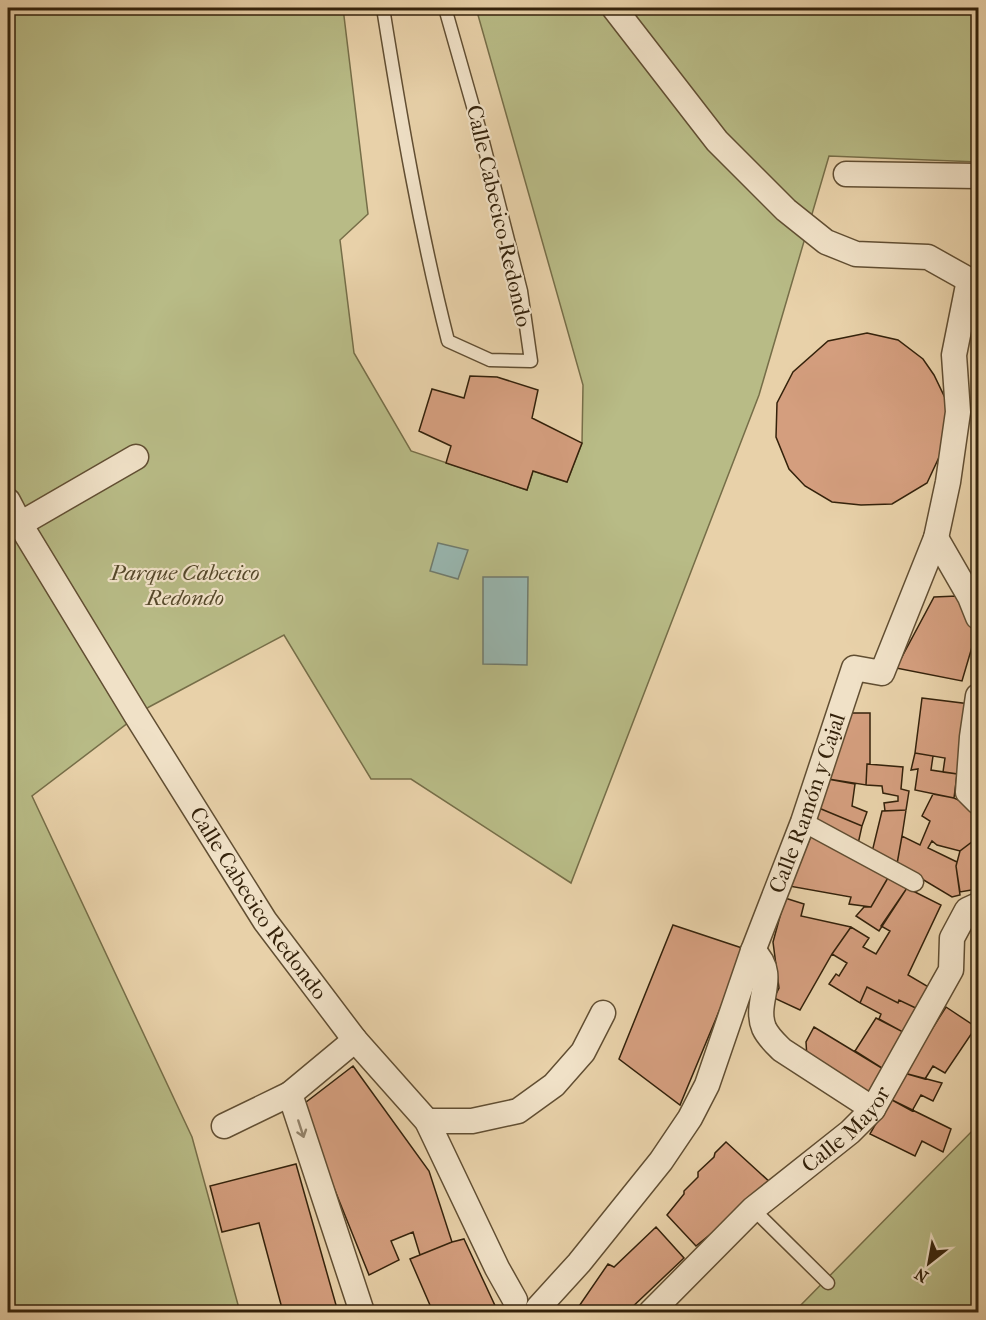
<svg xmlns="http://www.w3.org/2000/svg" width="986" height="1320" font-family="'IM FELL French Canon',serif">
  <rect width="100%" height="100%" fill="#e8d1a9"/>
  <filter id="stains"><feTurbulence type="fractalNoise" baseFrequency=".00333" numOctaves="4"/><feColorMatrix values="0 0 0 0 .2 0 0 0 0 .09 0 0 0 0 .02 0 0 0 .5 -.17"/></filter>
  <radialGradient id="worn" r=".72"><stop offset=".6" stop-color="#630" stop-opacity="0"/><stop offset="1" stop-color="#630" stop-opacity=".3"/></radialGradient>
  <path fill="#b8bb86" stroke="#766e48" stroke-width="1.5" d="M8,8H343L368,214L340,240L354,353L411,451L527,490L533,471L567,482L582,443L583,385L476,8H978V162L829,156L759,395L571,883L411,779H371L284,635L149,707L32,796L192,1137L240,1312H8Z
    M978,1125V1312H794Z"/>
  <path fill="#98b6af" stroke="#707b6d" stroke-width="1.5" d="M438,543L468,550L458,579L430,571Z
    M483,577H528L527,665L483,664Z"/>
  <path fill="#d49e7e" stroke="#34220b" stroke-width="1.5" d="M867,333L898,340L923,359L934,375L947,402L948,438L927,483L892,504L861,505L832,502L805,486L789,469L776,437L777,403L793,372L828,341Z
    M470,376L497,377L538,390L532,418L582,443L567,482L533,471L527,490L446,463L451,446L419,431L432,389L464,398Z
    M957,596L973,626L972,647L962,681L896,668L934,597Z
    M922,698L970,704L957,774L943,772L945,758L915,753Z
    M847,713H870V764H867L866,785L822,778Z
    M915,753L933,756L931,770L957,774L954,798L915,790L918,769L911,770Z
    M867,764L903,767L901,789L909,791L906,810L885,811L884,803L898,801V796L883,793L882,786L866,785Z
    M822,778L855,784L852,806L867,812L862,826L814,806Z
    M933,794L954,798L970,805L978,812V830L973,841L960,851L937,845L932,841L928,848L957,862L956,866L960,895L952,897L897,864L902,836L920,845L930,821L922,816Z
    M814,806L862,826L858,844L810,819Z
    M906,810L902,836L897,864L872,852L882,811Z
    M978,830L977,889L960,892L956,866L960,851L973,841Z
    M812,834L889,876L871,907L849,904L851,897L789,886Z
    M889,876L907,888L879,931L856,916L864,907H871Z
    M907,888L941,905L908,975L932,989L922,1011L899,1000L898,1003L867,987L860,1003L829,984L836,974L839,976L847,963L832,954L851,927L869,938L863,947L876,954L890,931L881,926Z
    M785,898L804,904L801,916L851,927L832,954L800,1010L774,998L779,988L773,942Z
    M673,925L745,949L680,1105L619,1059Z
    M867,987L898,1003L899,1000L922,1011L910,1036L879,1019L881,1014L860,1003Z
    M946,1007L976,1027L945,1073L933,1066L925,1079L904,1073Z
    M876,1018L907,1034L885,1070L855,1051Z
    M814,1027L885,1070L868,1096L807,1058L806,1042Z
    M353,1066L429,1171L452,1242L420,1255L413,1232L391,1241L399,1260L369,1275L301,1106Z
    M904,1073L942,1083L933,1101L921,1095L912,1111L890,1099Z
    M890,1099L951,1129L943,1152L922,1141L915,1156L870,1134Z
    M726,1142L772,1184L696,1246L667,1215L684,1194V1191L698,1177V1172L714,1157L715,1153Z
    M296,1164L338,1312H283L259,1223L222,1232L210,1186Z
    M656,1227L684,1258L627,1312H575L608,1264L614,1267Z
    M464,1239L498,1312H433L410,1259L452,1242Z"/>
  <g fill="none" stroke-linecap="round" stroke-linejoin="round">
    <defs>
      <path id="service" d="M383,8C401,120 420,231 448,341L490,360L531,361L521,291L482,138L445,8
        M753,1209L828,1283"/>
      <path id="pedestrian" d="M803,822L914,882"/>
      <g id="minor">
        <path d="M614,8L717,141L786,210L826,242L856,254L928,257L969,280"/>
        <path d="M846,174L978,176"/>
        <path id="s1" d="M8,501L20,524L136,715L265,921L355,1040L427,1121L497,1268L515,1300"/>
        <path d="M20,524L136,457"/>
        <path d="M936,538L970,597L978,617"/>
        <path d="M978,696L972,737L968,792L978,802"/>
        <path d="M753,951C780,976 753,1001 764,1028C768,1037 775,1043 782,1050L873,1109"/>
        <path d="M355,1040L290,1094L362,1312"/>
        <path d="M427,1121H472L518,1111L554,1085L583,1052L603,1013"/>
        <path d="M224,1126L290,1094"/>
        <path id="s2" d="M538,1308L579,1263L661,1161L690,1118L707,1085L753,951L803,822L854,668L882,673L936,538L948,482L958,412L954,355L969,280"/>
        <path id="s3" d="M651,1312L753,1209L850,1132L873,1109L951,970L952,938L967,910L978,905"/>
      </g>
    </defs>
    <use href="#service" stroke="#614e32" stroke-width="15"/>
    <use href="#pedestrian" stroke="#614e32" stroke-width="21"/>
    <use href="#minor" stroke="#614e32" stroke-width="27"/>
    <use href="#service" stroke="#f0e1c7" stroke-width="12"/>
    <use href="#pedestrian" stroke="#f0e1c7" stroke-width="18"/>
    <use href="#minor" stroke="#f0e1c7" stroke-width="24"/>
  </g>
  <defs><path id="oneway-shaft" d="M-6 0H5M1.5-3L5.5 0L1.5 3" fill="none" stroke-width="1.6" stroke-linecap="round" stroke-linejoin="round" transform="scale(1.5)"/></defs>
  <use stroke="#928269" href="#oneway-shaft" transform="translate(301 1129) rotate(72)"/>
  <g text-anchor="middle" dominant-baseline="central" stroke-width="4.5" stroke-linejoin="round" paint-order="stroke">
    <g font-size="22" fill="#34220b" stroke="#f0e1c7">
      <text transform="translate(499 216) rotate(77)">Calle Cabecico Redondo</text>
      <text stroke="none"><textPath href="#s2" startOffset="580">Calle Ramón y Cajal</textPath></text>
      <text stroke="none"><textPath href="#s1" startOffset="474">Calle Cabecico Redondo</textPath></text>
      <text stroke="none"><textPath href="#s3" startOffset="268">Calle Mayor</textPath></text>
    </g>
    <g font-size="22" font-style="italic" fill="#55482a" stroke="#f0e1c7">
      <text x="185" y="573">Parque Cabecico<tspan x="185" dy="25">Redondo</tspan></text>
    </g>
  </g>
  <rect width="986" height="1320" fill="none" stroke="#e8d1a9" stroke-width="30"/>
  <rect x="9" y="9" width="968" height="1302" fill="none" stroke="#34220b" stroke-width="3"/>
  <rect x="15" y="15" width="956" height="1290" fill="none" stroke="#34220b" stroke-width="1.5"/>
  <g transform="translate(929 1263) rotate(211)" stroke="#f0e1c7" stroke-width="4.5" paint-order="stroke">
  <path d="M0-4.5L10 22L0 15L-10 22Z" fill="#34220b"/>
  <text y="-9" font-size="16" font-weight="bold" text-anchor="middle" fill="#34220b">N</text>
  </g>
  <rect width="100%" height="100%" filter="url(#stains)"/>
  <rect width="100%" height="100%" fill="url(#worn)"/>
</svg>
